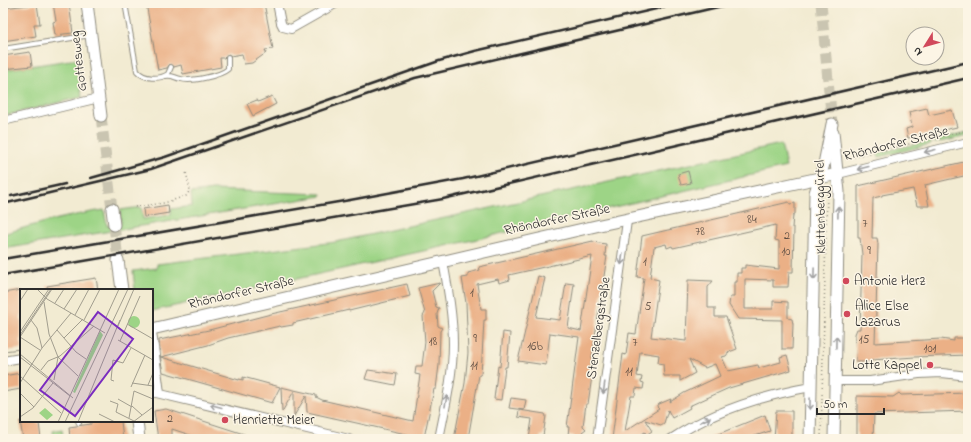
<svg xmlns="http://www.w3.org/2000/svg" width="971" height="442" font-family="'Indie Flower',sans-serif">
  <rect width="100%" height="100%" fill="#fcf5e5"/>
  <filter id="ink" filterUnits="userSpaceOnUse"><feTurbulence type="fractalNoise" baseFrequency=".025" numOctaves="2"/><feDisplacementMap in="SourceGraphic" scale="8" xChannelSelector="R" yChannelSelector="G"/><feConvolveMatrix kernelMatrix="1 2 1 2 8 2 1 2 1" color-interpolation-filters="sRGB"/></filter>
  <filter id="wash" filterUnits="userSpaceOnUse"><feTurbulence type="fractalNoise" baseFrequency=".012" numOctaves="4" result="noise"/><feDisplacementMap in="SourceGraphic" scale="16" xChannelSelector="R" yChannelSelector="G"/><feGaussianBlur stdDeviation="0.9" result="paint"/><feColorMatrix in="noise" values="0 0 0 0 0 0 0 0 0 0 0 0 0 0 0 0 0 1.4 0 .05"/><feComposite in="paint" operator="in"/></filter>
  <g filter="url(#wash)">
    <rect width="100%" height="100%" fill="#f2ebd2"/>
    <path fill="#9dd486" stroke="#648058" d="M77,59L82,97L3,116V70Z
      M968,132V136L935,143L934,140Z
      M930,141L931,144L879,157L877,153Z
      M781,144L786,167L473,240L152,311V290H135L133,271L157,268V264L336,242Z
      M213,190L322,194V196L3,249V234C36,224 70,215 104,210L107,226L121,223L120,210L141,207L143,219L171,215V209L192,206L191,193Z
      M62,429L63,439H54L53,431Z"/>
    <g id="blocks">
      <path fill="#ebb086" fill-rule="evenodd" d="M53,3H69L73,33L55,35L53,22L56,21Z
        M146,3H264L273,49L265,50L266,53L252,63L244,64L242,54L231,56L228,54L224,58H220L221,67L183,74L181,65L174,67L170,64L167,68L158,70Z
        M37,4L40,24H34L36,36L3,41V8Z
        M30,52L32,66L3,69V56Z
        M272,96L276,104L253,116L247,104L257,100L258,102Z
        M927,108L929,115L952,110L957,127L908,138L906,129L912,127L909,112Z
        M968,161V175L925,185L929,206H917L913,189L882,195V196L873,198L872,238H877L878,244L875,343L941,339L954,341V338H964V340H968V355L915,357L872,360V362H856L855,334L857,329H860L862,254L860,238H858V186Z
        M688,171L691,183L681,185L678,174Z
        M789,202L790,204L795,203V214L793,215L792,228H794L793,272H789L788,287H773V280L745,279V309H773V301L788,302V318L792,319L793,324L792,349H782V320L738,319L729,305L730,297H734V282H737V273H741V268H745V265L779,269V241L775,240L776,225L673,248L672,246L667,248L666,244L654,247L650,278L659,280L651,337L686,341L688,280L713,281L708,287V308H715V317H726L737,349L729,352L726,356L722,357L728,371L758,365L759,368L781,362L780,357L787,355L791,370L729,388L689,406L690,408L672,418L668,410L664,423L661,425L645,420L652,431L646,435L645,432L634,439H612L623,354L626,355L629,333L636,334L644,278L637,277L642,236ZM640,352L659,355L658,363L663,364L664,376H680V381L695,373L689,359L705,368L715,364L720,376L684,393L670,402L671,399L659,404L657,407L659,409L625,431L631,396H635L636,388L643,389L644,383L641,382L642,377L637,376Z
        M168,205L169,213L144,217L143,209Z
        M593,241V242L606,244L605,256H607L590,370V375L592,376L588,404H586L583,426L586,429L582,432L581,439H574V436L568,435L569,427H567L579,337L550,333L546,365L518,361L538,276L545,278L536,317L560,320L566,283L574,284L568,328L581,331L592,256L509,275L510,280L499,283L498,279L477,284L481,309H486V320H484L481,375H479L468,439H454L465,383L468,353L466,303L462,278L468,277V273L480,270L479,267Z
        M96,278L98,290H48L47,286Z
        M440,283L432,291L436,307L439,308L437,314L438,326L442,328L440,331L439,365L436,389H434L424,438L307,412L306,396L294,416V391L282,412L281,387L316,395V397L322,400L413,421L420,375L415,374L416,366H422L425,342L423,316L425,313L418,288Z
        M407,284L410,296L349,311V310L293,323V325L281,327L280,326L228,338L208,345L161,357L239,380V379L243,380V377L280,387L272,403L163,372L161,362L159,340L209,330L271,314Z
        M21,290V349L3,351V293Z
        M503,332L510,333L507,367H505L501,400L494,399L498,366L500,367Z
        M368,370L397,374L395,385L365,379Z
        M21,373V389L3,392V376Z
        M899,393L901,395L968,393V411L874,414L873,439H857V396L893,397Z
        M511,398L526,400L524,410L509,408Z
        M166,409L253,437V439H202L172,429V439H158L154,411Z
        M519,410L545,414L546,416L543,436L541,435L540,439H529L532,419L518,417Z
        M776,411H792V439H774Z
        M765,415L770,431L746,439H706Z
        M20,421H36V423H39L41,439H23Z
        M91,421H121L123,439H70L69,427L91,424Z"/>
    </g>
  </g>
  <g filter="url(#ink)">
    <use href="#blocks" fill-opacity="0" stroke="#8e8b7e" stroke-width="1"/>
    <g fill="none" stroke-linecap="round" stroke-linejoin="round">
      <path stroke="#cac5b1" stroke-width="11" stroke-dasharray="11 5.5" stroke-linecap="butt" d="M821,3L832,124
        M101,116L112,209
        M114,225L118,260"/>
      <defs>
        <path id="lane" d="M125,3L137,71C144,79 159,80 168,74L171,67
          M3,49L91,35
          M166,76C173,75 175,78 181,79C191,82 220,76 228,69V57
          M78,421L79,423"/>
        <path id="street" d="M277,3L281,23L283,27L291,29L337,3
          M3,121L99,98
          M838,174L968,142
          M152,332L160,393
          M3,361L21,358
          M835,381H870L919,374L942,373L968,376
          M152,392L349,439
          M439,439C445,408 453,376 453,344C453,316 448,289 443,261
          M597,439L627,221
          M671,439C713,411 761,396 811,387"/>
        <path id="secondary" d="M87,3L101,116
          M833,132L839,192L834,439
          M112,209L114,225
          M118,260L122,290
          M152,329L600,225L838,174
          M137,421L139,439
          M810,439L815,193L824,164L832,124"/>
      </defs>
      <use href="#lane" stroke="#8e8b7e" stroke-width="6"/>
      <use href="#street" stroke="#8e8b7e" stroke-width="10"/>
      <use href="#secondary" stroke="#8e8b7e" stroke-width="13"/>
      <path stroke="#8e8b7e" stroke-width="1.5" stroke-dasharray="1 3" stroke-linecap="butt" d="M846,159L968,130
        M135,207L164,203L186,196L190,190L186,172
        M821,439L827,192"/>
      <use href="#lane" stroke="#fff" stroke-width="4"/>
      <use href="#street" stroke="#fff" stroke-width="8"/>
      <use href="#secondary" stroke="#fff" stroke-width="11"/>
      <path stroke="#2b2b2b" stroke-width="2.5" d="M91,178L165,157L439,61L475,51L682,3
        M11,196L65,184
        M3,204L151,169L415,78L735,3
        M3,259L350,200L463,179L968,62
        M3,275L443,199L968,78"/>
    </g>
    <defs><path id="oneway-shaft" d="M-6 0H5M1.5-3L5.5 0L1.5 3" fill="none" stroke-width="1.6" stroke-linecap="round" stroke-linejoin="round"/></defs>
    <g stroke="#a0a0a0">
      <use href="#oneway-shaft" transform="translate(930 151) rotate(166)"/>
      <use href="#oneway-shaft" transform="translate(863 168) rotate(166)"/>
      <use href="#oneway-shaft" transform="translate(838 212) rotate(-89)"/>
      <use href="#oneway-shaft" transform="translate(622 259) rotate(98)"/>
      <use href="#oneway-shaft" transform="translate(814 274) rotate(91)"/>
      <use href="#oneway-shaft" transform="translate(836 342) rotate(-89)"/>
      <use href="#oneway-shaft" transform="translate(604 388) rotate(98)"/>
      <use href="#oneway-shaft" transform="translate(446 401) rotate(-80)"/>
      <use href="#oneway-shaft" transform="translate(810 404) rotate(91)"/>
      <use href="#oneway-shaft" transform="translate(216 406) rotate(-166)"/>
      <use href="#oneway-shaft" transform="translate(705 420) rotate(-26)"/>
    </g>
  </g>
  <g fill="#d1495b" stroke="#fcf5e5" stroke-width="1.5">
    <circle cx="846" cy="281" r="4"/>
    <circle cx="847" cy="314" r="4"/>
    <circle cx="930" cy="365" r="4"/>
    <circle cx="225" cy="420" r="4"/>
  </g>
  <g text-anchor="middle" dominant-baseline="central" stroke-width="3" stroke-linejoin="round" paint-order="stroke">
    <g font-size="12" fill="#5b4c42">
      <text x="752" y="220">84</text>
      <text x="865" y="224">7</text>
      <text x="700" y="232">78</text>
      <text x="787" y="236">2</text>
      <text x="869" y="251">9</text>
      <text x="786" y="252">10</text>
      <text x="645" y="262">1</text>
      <text x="472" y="293">1</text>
      <text x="648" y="307">5</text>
      <text x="475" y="339">9</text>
      <text x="864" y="340">15</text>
      <text x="433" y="342">18</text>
      <text x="635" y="343">7</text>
      <text x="535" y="347">16b</text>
      <text x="930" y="349">101</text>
      <text x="474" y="366">11</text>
      <text x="629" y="372">11</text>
      <text x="170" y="419">2</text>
    </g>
    <g font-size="14" fill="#2b2b2b" stroke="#fcf5e5">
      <text transform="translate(79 61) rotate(-97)">Gottesweg</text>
      <text transform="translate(896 144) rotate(-14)">Rhöndorfer Straße</text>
      <text transform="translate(821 207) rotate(-91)">Klettenberggürtel</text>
      <text transform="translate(557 220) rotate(-12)">Rhöndorfer Straße</text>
      <text transform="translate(241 293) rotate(-13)">Rhöndorfer Straße</text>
      <text transform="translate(599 328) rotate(-82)">Stenzelbergstraße</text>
    </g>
    <g font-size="14" fill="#2b2b2b" stroke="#fcf5e5" text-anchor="start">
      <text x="854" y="281">Antonie Herz</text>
      <text x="855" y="306">Alice Else<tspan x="855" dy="16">Lazarus</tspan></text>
      <text x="922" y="365" text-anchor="end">Lotte Kappel</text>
      <text x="233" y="420">Henriette Meier</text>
    </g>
  </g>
  <g transform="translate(20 289)">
    <rect width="133" height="133" fill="#f2ebd2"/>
    <path d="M108 33a6 6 0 1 1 12 0a6 6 0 1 1-12 0ZM80,42L83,46L55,104L53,103ZM25,119L33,126L27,131L19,124Z" fill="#9dd486"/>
    <path fill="none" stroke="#a29e8f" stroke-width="1" d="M17,0L27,10L85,44M0,12L8,0M24,13L29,45L38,68L34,91M35,14L44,0M44,20L57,0M55,26L69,0M11,31L17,39L22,59M64,31L80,0M107,35L133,50M98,37L114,0M37,41L56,63L66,70M0,43L29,0M0,46L31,0M0,48L20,61M0,48L32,0M44,49L63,30M98,51L133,71M100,52L120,7M22,59L51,24M0,65L53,109M0,68L50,107M38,68L58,87M21,81L28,72L40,67L74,37M0,87L41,124M94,92L91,91L93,71L103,74L111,59M0,94L22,59M112,94L133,97M128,96L133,84M111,98L125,66M0,104L14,118M98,110L112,118M90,112L98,115L96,123L114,132M112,117L122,126M79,125L95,133M0,128L13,119L33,94M109,129L114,102L133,110M38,133L99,0M45,133L108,0M58,133L100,31M113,133L133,118"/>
    <path fill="#7b2cbf" fill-opacity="0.15" stroke="#7b2cbf" stroke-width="2" d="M78,23L113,50L55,127L20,101Z"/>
    <rect width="133" height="133" fill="none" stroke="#2b2b2b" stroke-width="2"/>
  </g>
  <rect width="971" height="442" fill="none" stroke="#fcf5e5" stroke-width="16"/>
  <g transform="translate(925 46) rotate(233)"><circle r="19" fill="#fcf5e5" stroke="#a8a49b"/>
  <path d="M0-3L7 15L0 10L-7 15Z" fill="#d1495b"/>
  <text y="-6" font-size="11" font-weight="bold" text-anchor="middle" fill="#2b2b2b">N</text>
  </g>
  <path d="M817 408v6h67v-6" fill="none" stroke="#2b2b2b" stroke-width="2"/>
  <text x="823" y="408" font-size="12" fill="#2b2b2b" stroke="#fcf5e5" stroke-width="3" paint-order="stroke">50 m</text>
</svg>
